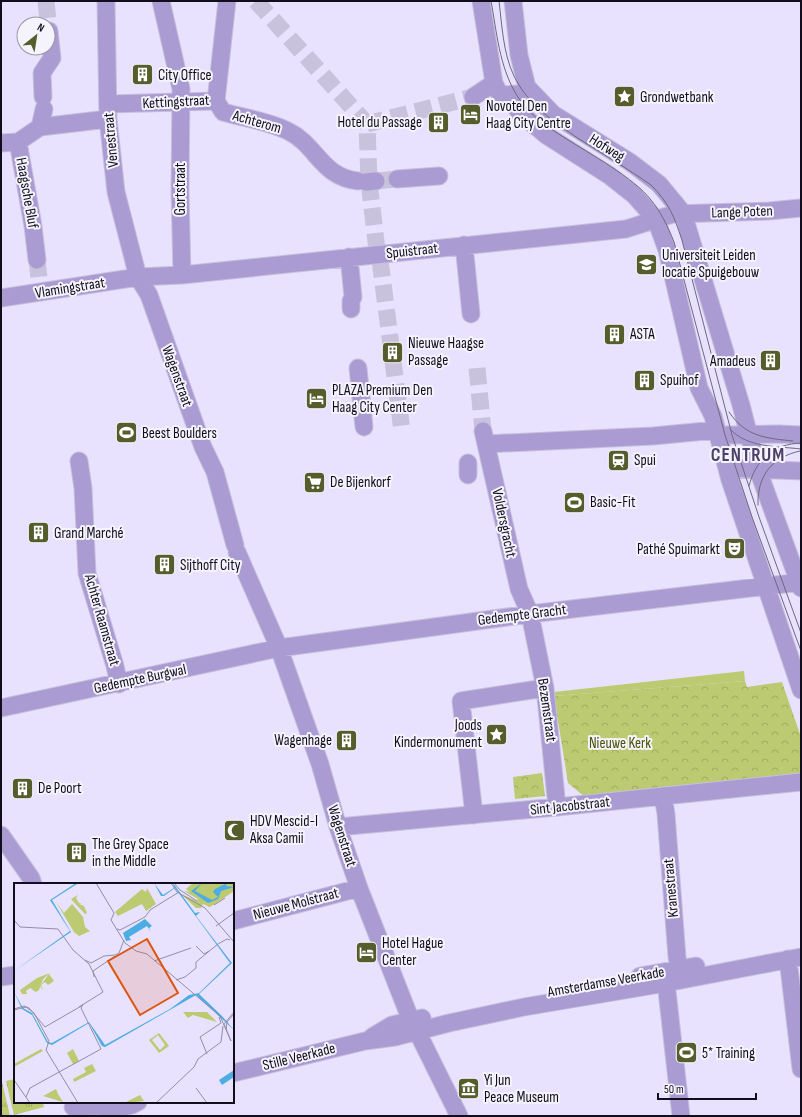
<svg xmlns="http://www.w3.org/2000/svg" width="802" height="1117" font-family="'Sofia Sans Condensed',sans-serif">
  <defs>
    <pattern id="grass-tufts" width="24" height="20" patternUnits="userSpaceOnUse"><rect width="24" height="20" fill="#bcca71"/><path d="M3 7l-1-3M5 7V3M7 7l1-3M15 17l-1-3M17 17v-4M19 17l1-3" fill="none" stroke="#a1ac61"/></pattern>
    <pattern id="forest-crowns" width="20" height="18" patternUnits="userSpaceOnUse"><rect width="20" height="18" fill="#bcca71"/><path d="M2 6a3 3 0 1 1 6 0M12 15a3 3 0 1 1 6 0" fill="none" stroke="#a1ac61"/></pattern>
  </defs>
  <rect width="100%" height="100%" fill="#e9e2ff"/>
  <path fill="url(#grass-tufts)" d="M15,1079V1102H43L44,1107L14,1115L6,1081Z
    M1,1082H2L10,1116H1Z"/>
  <path fill="url(#forest-crowns)" d="M745,681L747,687L782,682L801,737V777L586,798L568,783L554,696Z
    M542,773L545,796L515,799L513,777Z"/>
  <path fill="#bcca71" d="M744,671L745,681L554,696V692Z"/>
  <g fill="none" stroke-linecap="round" stroke-linejoin="round">
    <path stroke="#c9c2dd" stroke-width="17" stroke-dasharray="17 8" stroke-linecap="butt" d="M46,1L49,31
      M256,1L367,124L369,182L377,250
      M367,124L473,97
      M376,181L397,179
      M37,260L40,287
      M380,260L402,431
      M477,368L483,431"/>
    <defs>
      <path id="minor" d="M106,1L108,119L116,192L138,277L149,295L203,447L215,472L235,545
        M161,1L181,89L180,191L182,275
        M481,1L494,83L498,91L502,95L518,94
        M513,1L519,55L527,87L553,114L630,162L659,184L683,213L741,405L758,470L801,588
        M507,95L520,113L546,135L610,176L634,195L656,220L667,250L699,388L713,416L730,480L801,690
        M43,97L42,73L52,58L49,31
        M473,97L494,83
        M216,101L223,112C244,118 268,121 288,131C317,145 321,177 358,181
        M108,104L216,101L227,1
        M40,127L44,109
        M18,142L40,127L108,119
        M1,143L18,142L33,226L37,260
        M397,179L439,176
        M366,182L376,181
        M464,245L471,314
        M349,257L353,297L351,301V309
        M1,298L138,277L182,275L626,229L673,214L769,211L801,208
        M358,368L364,427
        M483,431L519,589L530,614L545,688L557,807
        M717,435L779,434L801,435
        M486,444L653,436L716,430
        M79,461L83,488L87,573L115,666L119,684
        M727,468L801,471
        M468,475V463
        M237,552L279,648L320,764L338,827L359,888L408,1013L459,1116
        M1,708L279,648L530,614L801,582
        M663,796L666,814L677,957L681,978
        M474,815L461,701L545,688
        M338,827L557,807L801,782
        M1,835L31,878L33,884
        M233,921L359,888
        M788,959L801,1069
        M665,973L681,1116
        M640,976L696,966
        M1,977L15,975
        M372,1037L392,1025L422,1018
        M233,1073L365,1041L395,1037L449,1023L524,1007L666,983L801,957
        M73,1107L97,1106L114,1109L132,1105L138,1102"/>
    </defs>
    <use href="#minor" stroke="#c6c0db" stroke-width="19"/>
    <use href="#minor" stroke="#aa9bd3" stroke-width="17"/>
    <path stroke="#6e697e" stroke-width="1" d="M491,1C497,33 499,65 516,94C528,114 546,126 565,138C590,154 633,177 651,200C661,212 668,227 674,242L725,435L752,517L801,651
      M499,1C502,25 503,53 514,76C528,105 553,121 579,139C603,154 628,169 651,185C669,203 674,216 682,240L732,435L759,517L801,633
      M729,412C746,437 765,438 793,441
      M730,429C747,448 777,446 801,449
      M749,486C756,459 773,444 801,443
      M758,505C757,476 772,457 800,451"/>
  </g>
  <defs>
    <symbol id="building-square" viewBox="-11 -11 22 22"><rect x="-9" y="-9" width="18" height="18" rx="4" fill="#565d2c" stroke="#f5f3fc"/><path d="M-4-6H4V6H1V3H-1V6H-4ZM-2.5-4.3h1.7v1.8h-1.7ZM.8-4.3h1.7v1.8H.8ZM-2.5-1h1.7V.8h-1.7ZM.8-1h1.7V.8H.8Z" fill="#fff"/></symbol>
    <symbol id="sight-square" viewBox="-11 -11 22 22"><rect x="-9" y="-9" width="18" height="18" rx="4" fill="#565d2c" stroke="#f5f3fc"/><path d="M0-6L1.8-2.2L6-1.7L2.9 1.2L3.7 5.4L0 3.3L-3.7 5.4L-2.9 1.2L-6-1.7L-1.8-2.2Z" fill="#fff"/></symbol>
    <symbol id="hotel-square" viewBox="-11 -11 22 22"><rect x="-9" y="-9" width="18" height="18" rx="4" fill="#565d2c" stroke="#f5f3fc"/><path d="M-6-4.5h1.5V1H6V5H4.5V3h-9V5H-6ZM-4 0a1.8 1.8 0 1 1 3.6 0ZM.5 0V-2.5h3Q6-2.5 6 0Z" fill="#fff"/></symbol>
    <symbol id="university-square" viewBox="-11 -11 22 22"><rect x="-9" y="-9" width="18" height="18" rx="4" fill="#565d2c" stroke="#f5f3fc"/><path d="M0-5L7-2L0 1L-7-2ZM-4 1L0 2.5L4 1V4Q0 6-4 4Z" fill="#fff"/></symbol>
    <symbol id="stadium-square" viewBox="-11 -11 22 22"><rect x="-9" y="-9" width="18" height="18" rx="4" fill="#565d2c" stroke="#f5f3fc"/><path d="M0-5a6.5 5 0 1 0 0 10a6.5 5 0 1 0 0-10ZM-3.5-1.8h7v3.6h-7Z" fill="#fff"/></symbol>
    <symbol id="station-square" viewBox="-11 -11 22 22"><rect x="-9" y="-9" width="18" height="18" rx="4" fill="#565d2c" stroke="#f5f3fc"/><path d="M-3-6H3Q5-6 5-4V2Q5 4 3 4L4.5 6H3L1.5 4h-3L-3 6H-4.5L-3 4Q-5 4-5 2V-4Q-5-6-3-6ZM-3.5-4v3h7v-3ZM-3.5 1v1.5H-2V1ZM2 1v1.5H3.5V1Z" fill="#fff"/></symbol>
    <symbol id="supermarket-square" viewBox="-11 -11 22 22"><rect x="-9" y="-9" width="18" height="18" rx="4" fill="#565d2c" stroke="#f5f3fc"/><path d="M-6-5.5h2.5l.6 2H6L4.5 2H-2.5L-4.4-4H-6ZM-1.5 3.2a1.3 1.3 0 1 0 .1 0ZM3 3.2a1.3 1.3 0 1 0 .1 0Z" fill="#fff"/></symbol>
    <symbol id="theatre-square" viewBox="-11 -11 22 22"><rect x="-9" y="-9" width="18" height="18" rx="4" fill="#565d2c" stroke="#f5f3fc"/><path d="M-5-5.5Q0-4 5-5.5V0Q5 5 0 6Q-5 5-5 0ZM-3.3-2.5H-1v1.5H-3.3ZM1-2.5H3.3v1.5H1ZM-2.8 1Q0 5.5 2.8 1Z" fill="#fff"/></symbol>
    <symbol id="mosque-square" viewBox="-11 -11 22 22"><rect x="-9" y="-9" width="18" height="18" rx="4" fill="#565d2c" stroke="#f5f3fc"/><path d="M3.5-4.9A6 6 0 1 0 3.5 4.9A5 5 0 1 1 3.5-4.9Z" fill="#fff"/></symbol>
    <symbol id="museum-square" viewBox="-11 -11 22 22"><rect x="-9" y="-9" width="18" height="18" rx="4" fill="#565d2c" stroke="#f5f3fc"/><path d="M0-6L6-3V-2H-6V-3ZM-5-1h2V3h-2ZM-1-1h2V3h-2ZM3-1h2V3H3ZM-6 4H6V6H-6Z" fill="#fff"/></symbol>
  </defs>
  <g fill-rule="evenodd">
    <use href="#building-square" x="130" y="62" width="25" height="25"/>
    <use href="#sight-square" x="612" y="84" width="25" height="25"/>
    <use href="#hotel-square" x="458" y="102" width="25" height="25"/>
    <use href="#building-square" x="426" y="110" width="25" height="25"/>
    <use href="#university-square" x="634" y="252" width="25" height="25"/>
    <use href="#building-square" x="602" y="322" width="25" height="25"/>
    <use href="#building-square" x="380" y="340" width="25" height="25"/>
    <use href="#building-square" x="758" y="348" width="25" height="25"/>
    <use href="#building-square" x="632" y="368" width="25" height="25"/>
    <use href="#hotel-square" x="304" y="386" width="25" height="25"/>
    <use href="#stadium-square" x="114" y="420" width="25" height="25"/>
    <use href="#station-square" x="606" y="448" width="25" height="25"/>
    <use href="#supermarket-square" x="302" y="470" width="25" height="25"/>
    <use href="#stadium-square" x="562" y="490" width="25" height="25"/>
    <use href="#building-square" x="26" y="520" width="25" height="25"/>
    <use href="#theatre-square" x="722" y="536" width="25" height="25"/>
    <use href="#building-square" x="152" y="552" width="25" height="25"/>
    <use href="#sight-square" x="484" y="722" width="25" height="25"/>
    <use href="#building-square" x="334" y="728" width="25" height="25"/>
    <use href="#building-square" x="10" y="776" width="25" height="25"/>
    <use href="#mosque-square" x="222" y="818" width="25" height="25"/>
    <use href="#building-square" x="64" y="840" width="25" height="25"/>
    <use href="#hotel-square" x="354" y="940" width="25" height="25"/>
    <use href="#stadium-square" x="674" y="1040" width="25" height="25"/>
    <use href="#museum-square" x="456" y="1076" width="25" height="25"/>
  </g>
  <g text-anchor="middle" dominant-baseline="central" stroke-width="4" stroke-linejoin="round" paint-order="stroke">
    <g font-size="15" fill="#110d1d" stroke="#f5f3fc" text-anchor="start">
      <text x="158" y="75">City Office</text>
      <text x="640" y="97">Grondwetbank</text>
      <text x="486" y="106">Novotel Den<tspan x="486" dy="17">Haag City Centre</tspan></text>
      <text x="422" y="122" text-anchor="end">Hotel du Passage</text>
      <text x="662" y="255">Universiteit Leiden<tspan x="662" dy="17">locatie Spuigebouw</tspan></text>
      <text x="630" y="334">ASTA</text>
      <text x="408" y="343">Nieuwe Haagse<tspan x="408" dy="17">Passage</tspan></text>
      <text x="756" y="361" text-anchor="end">Amadeus</text>
      <text x="660" y="380">Spuihof</text>
      <text x="332" y="390">PLAZA Premium Den<tspan x="332" dy="17">Haag City Center</tspan></text>
      <text x="142" y="433">Beest Boulders</text>
      <text x="634" y="460">Spui</text>
      <text x="330" y="482">De Bijenkorf</text>
      <text x="590" y="502">Basic-Fit</text>
      <text x="54" y="533">Grand Marché</text>
      <text x="720" y="549" text-anchor="end">Pathé Spuimarkt</text>
      <text x="180" y="565">Sijthoff City</text>
      <text x="482" y="725" text-anchor="end">Joods<tspan x="482" dy="17">Kindermonument</tspan></text>
      <text x="332" y="740" text-anchor="end">Wagenhage</text>
      <text x="38" y="788">De Poort</text>
      <text x="250" y="821">HDV Mescid-I<tspan x="250" dy="17">Aksa Camii</tspan></text>
      <text x="92" y="844">The Grey Space<tspan x="92" dy="17">in the Middle</tspan></text>
      <text x="382" y="943">Hotel Hague<tspan x="382" dy="17">Center</tspan></text>
      <text x="702" y="1053">5* Training</text>
      <text x="484" y="1080">Yi Jun<tspan x="484" dy="17">Peace Museum</tspan></text>
    </g>
    <g font-size="15" fill="#110d1d" stroke="#f5f3fc">
      <text transform="translate(176 102) rotate(-3)">Kettingstraat</text>
      <text transform="translate(257 122) rotate(16)">Achterom</text>
      <text transform="translate(111 140) rotate(-95)">Venestraat</text>
      <text transform="translate(607 148) rotate(32)">Hofweg</text>
      <text transform="translate(180 189) rotate(-90)">Gortstraat</text>
      <text transform="translate(27 193) rotate(80)">Haagsche Bluf</text>
      <text transform="translate(742 212) rotate(-2)">Lange Poten</text>
      <text transform="translate(412 251) rotate(-6)">Spuistraat</text>
      <text transform="translate(70 288) rotate(-9)">Vlamingstraat</text>
      <text transform="translate(177 376) rotate(70)">Wagenstraat</text>
      <text transform="translate(504 523) rotate(78)">Voldersgracht</text>
      <text transform="translate(522 615) rotate(-7)">Gedempte Gracht</text>
      <text transform="translate(102 620) rotate(74)">Achter Raamstraat</text>
      <text transform="translate(140 679) rotate(-12)">Gedempte Burgwal</text>
      <text transform="translate(547 710) rotate(82)">Bezemstraat</text>
      <text transform="translate(570 806) rotate(-6)">Sint Jacobstraat</text>
      <text transform="translate(342 836) rotate(72)">Wagenstraat</text>
      <text transform="translate(671 888) rotate(-95)">Kranestraat</text>
      <text transform="translate(296 904) rotate(-15)">Nieuwe Molstraat</text>
      <text transform="translate(606 982) rotate(-10)">Amsterdamse Veerkade</text>
      <text transform="translate(299 1057) rotate(-14)">Stille Veerkade</text>
    </g>
    <g font-size="15" fill="#4a520a" stroke="#f5f3fc">
      <text x="620" y="743">Nieuwe Kerk</text>
    </g>
    <g font-size="19" font-weight="bold" letter-spacing="1" fill="#4b4067" stroke="#f5f3fc">
      <text x="748" y="455">CENTRUM</text>
    </g>
  </g>
  <g transform="translate(14 883)">
    <rect width="220" height="220" fill="#e9e2ff"/>
    <path d="M187,0L217,10L196,24L189,21L187,25H182L167,11L183,18L184,16L170,8L177,9ZM133,5L142,21L132,28L128,21L104,33L101,29L128,6L132,9ZM145,150L155,163L145,170L135,157ZM144,152L151,162L146,167L138,157Z" fill="#bcca71" fill-rule="evenodd"/>
    <path d="M179,0H220V8L195,24L172,6ZM42,19L50,30L58,21L69,34L71,44L76,48L65,53L60,49ZM36,90L29,96L25,107L22,109L16,105L12,108L13,111H8L6,107L23,95ZM169,129H193L203,139L179,132L174,135ZM27,166L29,168L0,184V181ZM78,181L82,188L60,199L59,196L72,189L70,185ZM42,206L44,211L49,219L29,213ZM126,212L130,218L113,220L112,219Z" fill="#bcca71"/>
    <path d="M64,12L62,15L65,20H68L65,21L70,23L73,30L71,31L57,16ZM35,91L40,98L34,102L31,99L27,102L29,108L26,103ZM59,166L65,178L59,181L53,170Z" fill="#bcca71"/>
    <path d="M62,0H69L63,1L38,17L57,49L0,88L56,48L36,17ZM140,0L149,12L160,5L159,0L181,30L186,29L182,33L218,80L185,111L208,133L220,147L182,112L91,164L88,163L75,140L38,162L33,160L18,132L8,126L0,109L9,125L18,130L34,159L38,160L75,139L91,162L156,126L175,112L185,110L216,80L161,5L150,13H147ZM188,0L181,8L198,17L204,14L199,9L201,6L213,0L212,3L220,4L207,8L204,16L194,20L177,8ZM131,36L138,43L135,45L137,49L133,43L115,54L117,57L112,58L109,50ZM220,187V194L208,202L205,197Z" fill="#4cade3"/>
    <path fill="none" stroke="#938da5" stroke-width="1" d="M82,0L100,30L97,37L111,60L122,68L133,71L206,133L217,158M157,0L163,9L191,25L220,59M160,0L166,7L183,18M200,22L211,15M0,37L6,44L44,46L59,67L75,81L89,109L65,124M202,43L220,30M103,46L106,47L131,34L136,27L165,9M182,63L190,71L195,68M71,77L77,80L90,73L101,72L105,70L110,57M140,78L177,65M80,94L79,88L101,73M162,97L171,94L182,85V79L204,61L213,56L216,57M0,126L10,123L15,125L31,144L69,122M0,127L12,124L20,130L35,158L32,167L64,220M212,147L213,139L220,131M217,158L210,141L220,129M193,171L186,154L207,140L205,134M0,197L16,220M182,205L193,220M12,214L16,205L87,166L67,125L69,121M142,220L180,184L184,176L207,159L209,143"/>
    <path fill="#dd550d" fill-opacity="0.15" stroke="#dd550d" stroke-width="2" d="M133,56L164,110L126,132L94,78Z"/>
    <rect width="220" height="220" fill="none" stroke="#110d1d" stroke-width="2"/>
  </g>
  <rect width="802" height="1117" fill="none" stroke="#110d1d" stroke-width="4"/>
  <g transform="translate(36 36) rotate(30)"><circle r="19" fill="#f5f3fc" stroke="#9a97a3"/>
  <path d="M0-3L7 15L0 10L-7 15Z" fill="#565d2c"/>
  <text y="-6" font-size="11" font-weight="bold" text-anchor="middle" fill="#110d1d">N</text>
  </g>
  <path d="M658 1093v6h98v-6" fill="none" stroke="#110d1d" stroke-width="2"/>
  <text x="664" y="1093" font-size="12" fill="#110d1d" stroke="#f5f3fc" stroke-width="3" paint-order="stroke">50 m</text>
</svg>
